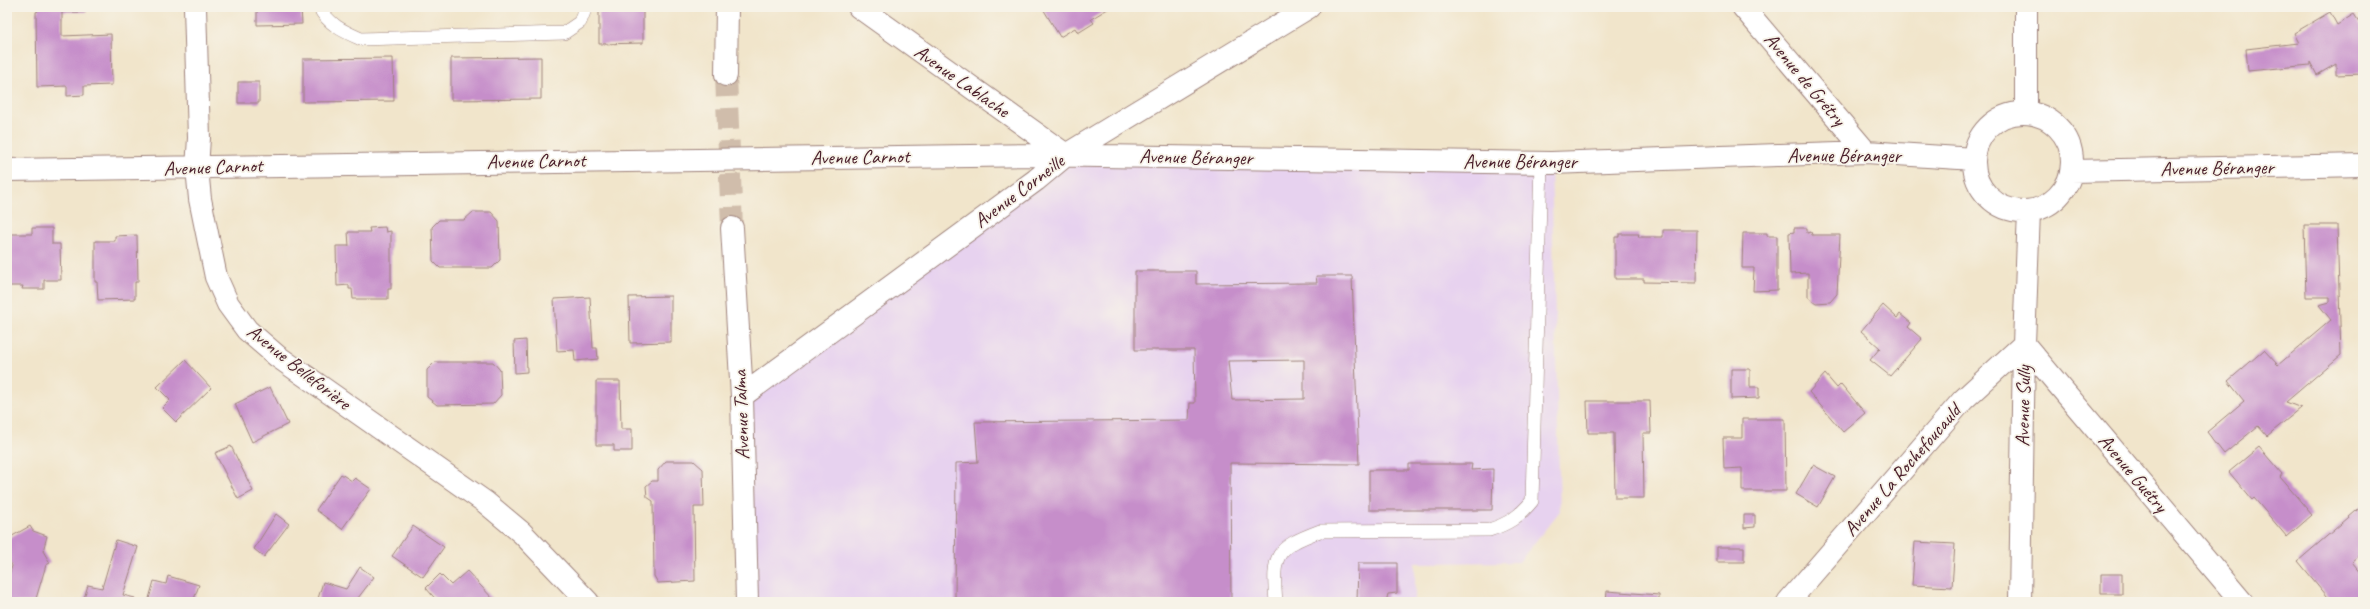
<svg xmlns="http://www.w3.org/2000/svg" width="2370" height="609" font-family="Caveat,sans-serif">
<rect width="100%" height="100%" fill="#f7f3e8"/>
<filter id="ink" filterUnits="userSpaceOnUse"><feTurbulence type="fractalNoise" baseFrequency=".025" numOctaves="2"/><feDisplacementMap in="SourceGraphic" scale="8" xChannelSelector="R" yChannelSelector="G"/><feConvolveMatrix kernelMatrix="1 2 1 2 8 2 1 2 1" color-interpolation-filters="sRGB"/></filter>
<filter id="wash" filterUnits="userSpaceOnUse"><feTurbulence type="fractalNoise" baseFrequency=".012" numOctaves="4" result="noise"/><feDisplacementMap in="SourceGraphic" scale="16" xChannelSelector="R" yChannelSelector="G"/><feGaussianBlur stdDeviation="0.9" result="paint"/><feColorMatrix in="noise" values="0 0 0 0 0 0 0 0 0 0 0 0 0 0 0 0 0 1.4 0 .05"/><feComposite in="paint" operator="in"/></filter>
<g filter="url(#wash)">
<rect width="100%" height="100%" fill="#f1e5cb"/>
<path fill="#e7d2ef" d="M1066,155L1551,163L1560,511L1519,562L1415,563V602H750L742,396Z"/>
<g id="blocks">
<path fill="#c68eca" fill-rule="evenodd" d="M38,7H86V12H62V36L111,34L112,85L84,86V95L67,96V86L37,87L36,12L38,11Z
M257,7H301L302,24L257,25Z
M599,7H643V43L599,44Z
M1042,7H1111L1091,19L1094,23L1078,33L1075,28L1060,37Z
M2330,12L2337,25L2354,14L2363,28V74L2336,75V64L2317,75L2310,62V65L2248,71L2246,49L2299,43L2294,33Z
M541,57V99L451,100V58Z
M393,58L394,101L303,102V59Z
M238,82H259V103H238Z
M473,212H491L499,221L500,260L492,268H440L433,261L432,227L439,220H464Z
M2304,225H2337L2341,355L2286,402L2301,408L2267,436L2258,426L2224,454L2207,432L2244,401L2228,381L2264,350L2278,365L2331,320L2319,305L2330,302V297H2306Z
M385,227L386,232L391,231V289H388V299H353L352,289H349V285L337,286L336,246H349L348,232H370L369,228Z
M32,228H52V244H60L61,280H44V289H22L23,286H7V234H32Z
M1794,228H1807V233L1811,232L1812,235H1840L1837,294L1830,302L1816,303L1808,297V273L1790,274L1789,233L1794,232Z
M1663,230H1697L1696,283L1644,282V279H1615V237H1619V234H1639L1638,237H1663Z
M1743,233H1767V236H1777V290L1753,291L1754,268H1742Z
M137,235L138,282H135V299L98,300L97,282H95V241H115V236Z
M1135,271H1196V284L1317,283L1316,276H1352L1359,464L1230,463L1231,602H955L956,463L978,462L975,422L1189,420L1190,403H1195L1194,350H1135ZM1304,360V399L1232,400L1228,361Z
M671,296V342L630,343L629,297Z
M590,297L593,348H597L598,359L575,361L574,350L557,351L554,299Z
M1883,305L1897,318L1900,314L1911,323L1908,327L1922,339L1890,376L1870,360L1880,348L1861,331Z
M526,340L527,372L515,373L514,341Z
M185,360L211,388L176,422L162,408L170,400L157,387Z
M435,362H493L500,370L501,395L493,404L437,405L427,397V370Z
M1731,369H1750V387H1759V398L1731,399Z
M1825,374L1837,388L1841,384L1865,413L1843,432L1809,392Z
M596,381H620L621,429H632V451H614V445H596Z
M270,387L288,424L252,442L235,404Z
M1587,401H1650L1651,433H1643L1644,498H1615L1614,433H1588Z
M1742,419H1785L1786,491H1742V468L1724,469L1723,438H1742Z
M231,446L253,491L238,499L215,453Z
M2259,447L2282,474L2280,477L2312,515L2287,537L2254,498L2252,500L2229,472Z
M666,461H694L703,469L704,507H694L695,581L658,583L654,576L653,501L647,497L646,486L652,481H658V470Z
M1409,464H1472L1471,470L1493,469L1492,510H1369V470H1409Z
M1813,465L1835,477L1818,507L1796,494Z
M341,474L352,481L355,478L371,489L342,529L316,510Z
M2363,505V553L2352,562L2363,575V602H2332L2298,561Z
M276,514L289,524L264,557L254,549Z
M1744,515H1755V527L1744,528Z
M30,526L33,531L47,536L43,551L50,563L46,565L35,602H7V581L12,566L7,556V539Z
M413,526L444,547L423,577L392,556Z
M116,540L138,547L123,595L135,598L134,602H83L88,585L102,588Z
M1915,542L1955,544L1952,587L1912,585Z
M1717,547H1744V562H1717Z
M1358,563H1397V593L1388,594L1386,602H1357Z
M360,567L374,577L358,598L363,602H317L323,582L346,589Z
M467,571L494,600L492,602H438L426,588L440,574L451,585Z
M2101,574H2122V594H2101Z
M168,576L199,585L193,602H148L154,581L166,584Z
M1607,591L1659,595V602H1606Z"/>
</g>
</g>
<g filter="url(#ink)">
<use href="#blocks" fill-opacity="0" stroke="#9e827b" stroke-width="1"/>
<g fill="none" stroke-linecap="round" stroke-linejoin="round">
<path stroke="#d0bdab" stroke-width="22" stroke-dasharray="22 11" stroke-linecap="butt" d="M726,75L732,228"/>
<g stroke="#9e827b" stroke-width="14">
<path id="service" d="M319,7C329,25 343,31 361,39L564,33L580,22L586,7
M1276,602C1272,554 1275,548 1320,531L1489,530C1508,524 1519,517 1532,501L1541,162"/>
</g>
<g stroke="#9e827b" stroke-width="24">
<path id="minor" d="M195,7L199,138L197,168L200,199L216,277L228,304L247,330L277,356L485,502L522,533L588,602
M859,7L1066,155
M1743,7L1866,152
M2026,7V113
M726,75L727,7
M1974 162a49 49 0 1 1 98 0a49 49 0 1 1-98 0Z
M7,170L1036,155L1551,163L1866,152L1974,159
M2071,171L2363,165
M732,228L742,396L747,602
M2024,344L2242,602
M742,396L1036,180L1066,155L1309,7
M1788,602L1963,400L2024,344
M2020,602L2024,344L2029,211"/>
</g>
<use href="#service" stroke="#fff" stroke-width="13"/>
<use href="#minor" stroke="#fff" stroke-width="22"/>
</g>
</g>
<g text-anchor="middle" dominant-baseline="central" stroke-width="3.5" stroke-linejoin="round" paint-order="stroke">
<g font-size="20" fill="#4a1f2b" stroke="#f7f3e8">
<text transform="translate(1805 79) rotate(50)">Avenue de Grétry</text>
<text transform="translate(962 81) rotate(35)">Avenue Lablache</text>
<text x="1844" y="155">Avenue Béranger</text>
<text transform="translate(860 157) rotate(-1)">Avenue Carnot</text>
<text transform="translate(1196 157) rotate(1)">Avenue Béranger</text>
<text transform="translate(536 161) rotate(-1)">Avenue Carnot</text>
<text x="1520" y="161">Avenue Béranger</text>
<text transform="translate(213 167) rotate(-2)">Avenue Carnot</text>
<text transform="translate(2217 168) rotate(-1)">Avenue Béranger</text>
<text transform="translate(1019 191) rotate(-37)">Avenue Corneille</text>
<text transform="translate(299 367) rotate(38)">Avenue Belleforière</text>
<text transform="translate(2023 406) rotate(-89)">Avenue Sully</text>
<text transform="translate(741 415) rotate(-92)">Avenue Talma</text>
<text transform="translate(1902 470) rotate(-49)">Avenue La Rochefoucauld</text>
<text transform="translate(2133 473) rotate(50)">Avenue Guétry</text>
</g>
</g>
<rect width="2370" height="609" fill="none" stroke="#f7f3e8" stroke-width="24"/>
</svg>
